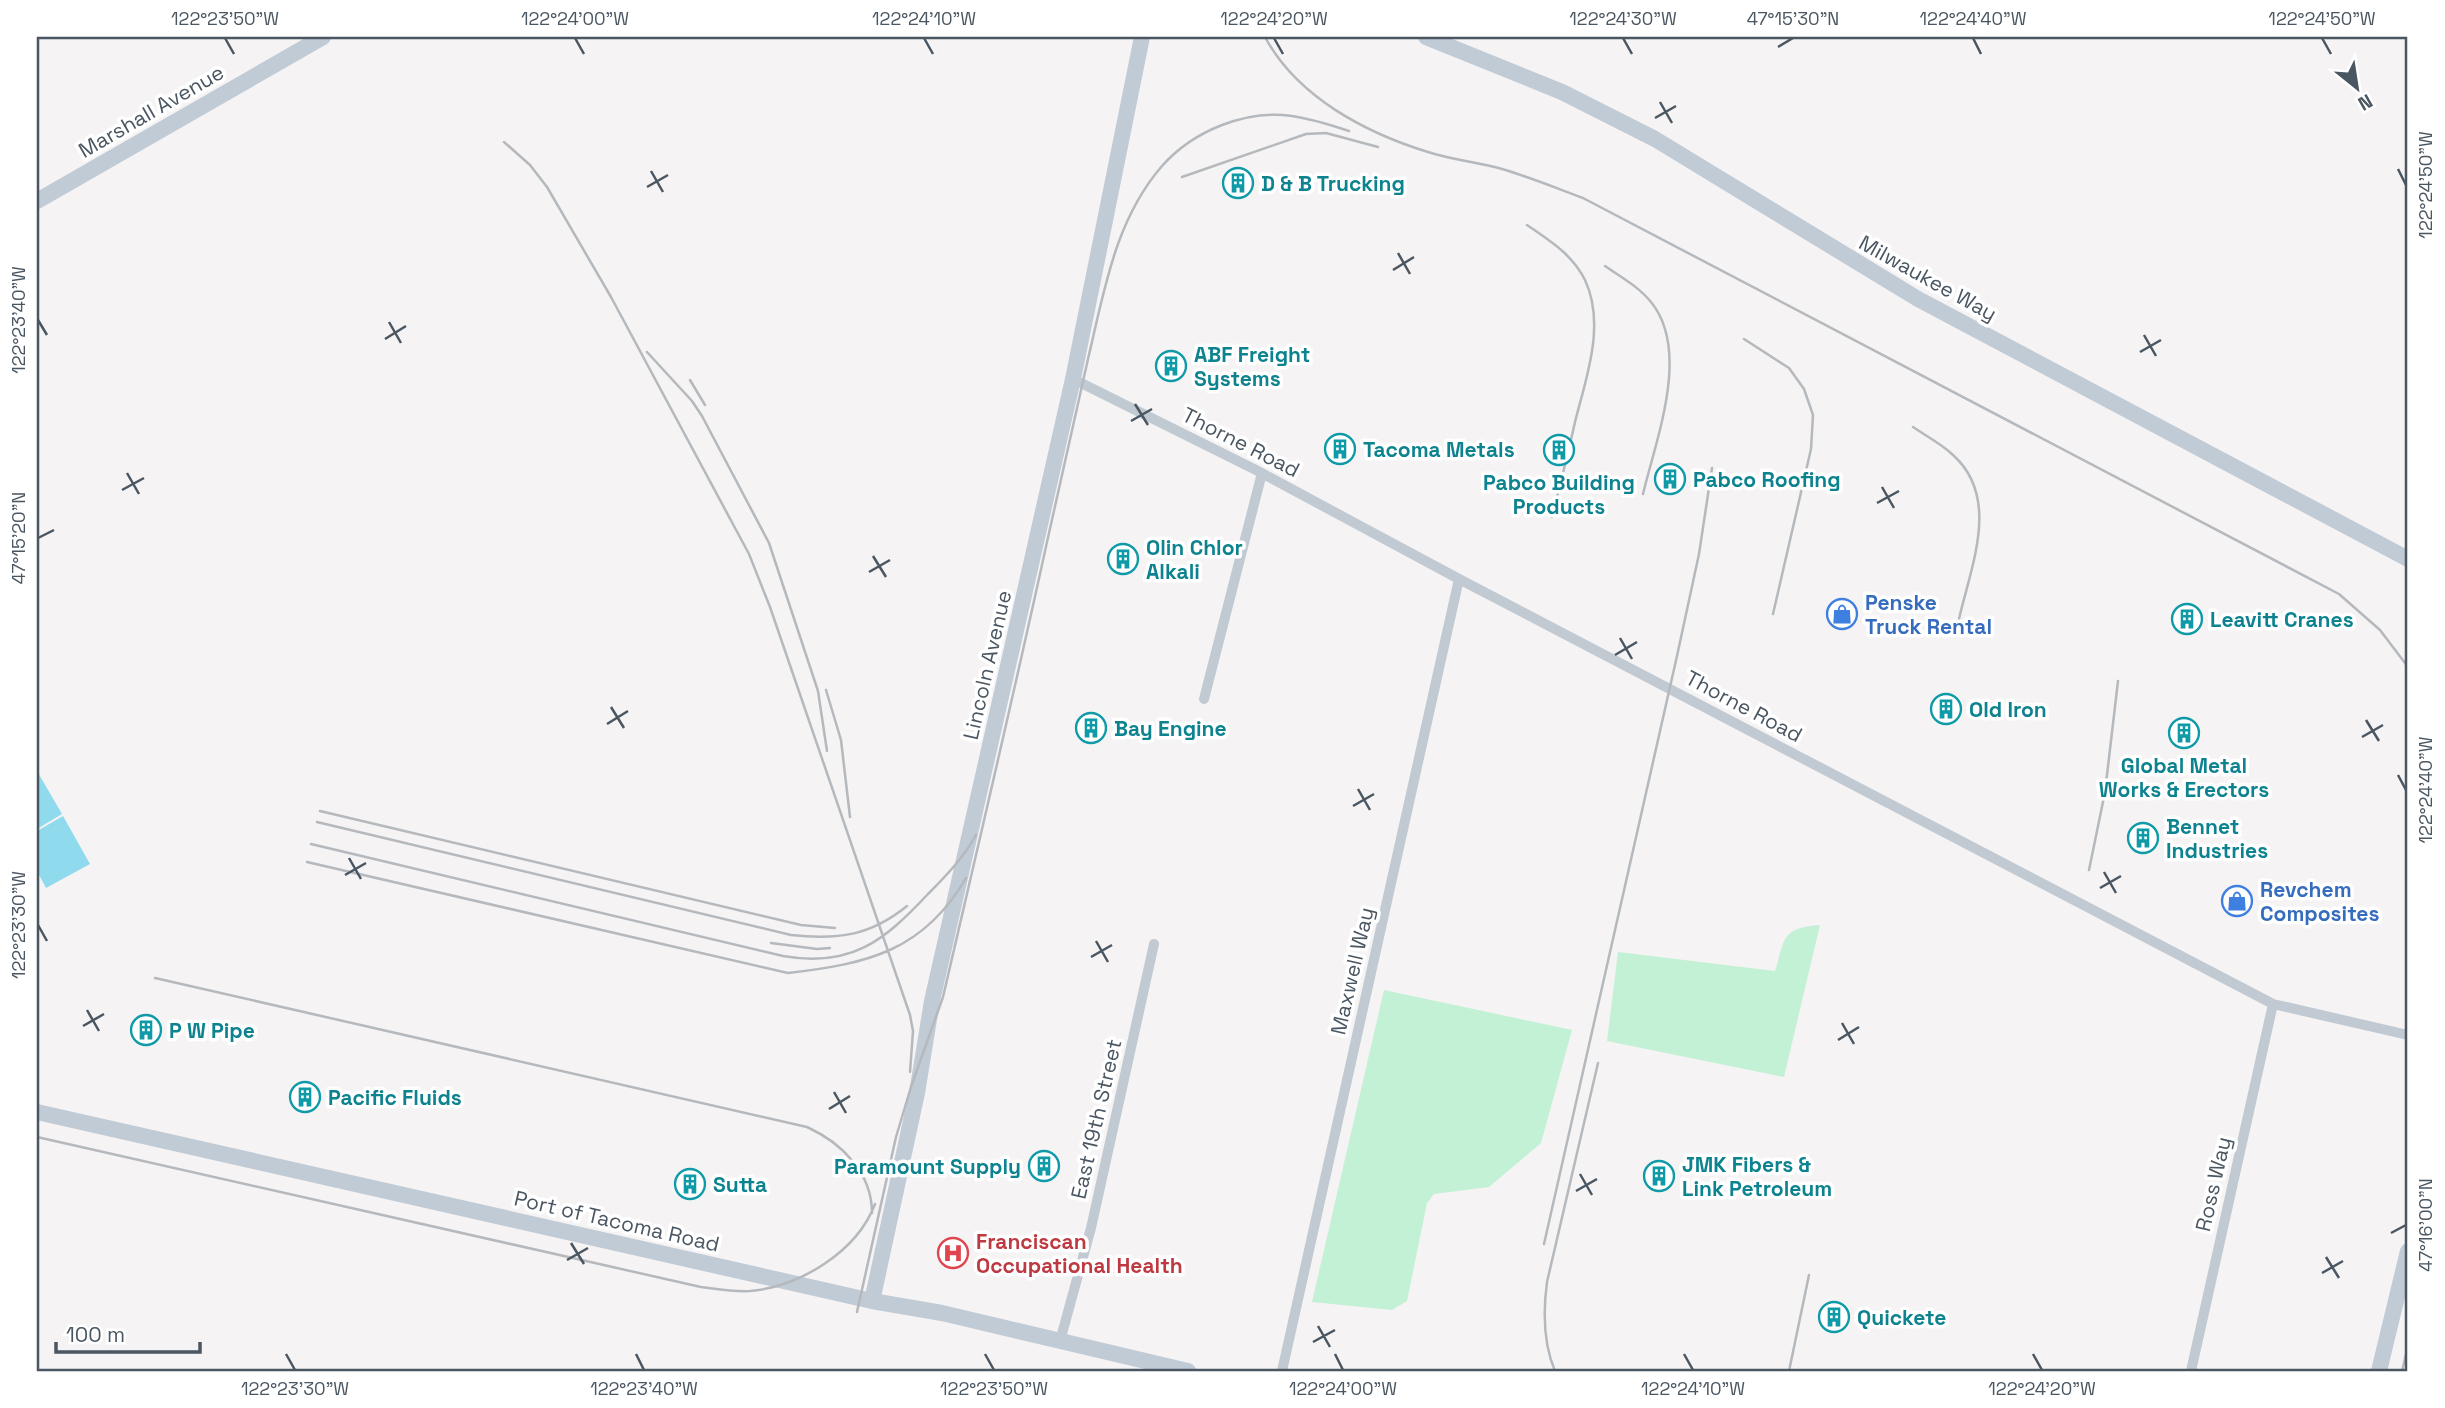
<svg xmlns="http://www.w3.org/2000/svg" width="2445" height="1408" font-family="'Space Grotesk',sans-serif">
<rect width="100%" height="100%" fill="#f5f3f3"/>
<path fill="#c3f1d5" d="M1820,925L1784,1077L1607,1041L1618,952L1775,971C1785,939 1781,928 1820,925Z
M1384,990L1572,1030L1541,1143L1489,1187L1434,1194L1427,1203L1407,1301L1392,1310L1312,1302Z"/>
<path fill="#90daee" d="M37,771L62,814L37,829Z
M63,816L90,864L46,888L37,871V831Z"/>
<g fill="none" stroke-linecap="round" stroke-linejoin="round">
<path stroke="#c1cad2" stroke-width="10" d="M1073,379L1256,470L1459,579L2273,1004L2408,1035
M1204,699L1262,473
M1060,1341L1091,1228L1154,944
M1282,1371L1459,579
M2191,1371L2273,1004"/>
<path stroke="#c1cbd6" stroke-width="16" d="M1426,37L1562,92L1655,139L1918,299L2408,559
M37,201L323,37
M37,1112L872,1301L942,1313L1188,1371
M872,1301L917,1093L932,1001L1073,379L1142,37
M2379,1371L2408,1251"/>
<path stroke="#b5b8bd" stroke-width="2.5" d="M1265,37C1297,97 1366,133 1428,152C1452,160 1478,162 1502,169C1529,177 1556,188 1583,198L2339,594L2380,630L2408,667
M504,142L530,165L547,187L611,297L749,554L770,607L910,1015L913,1031L910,1072
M1182,177L1306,134L1326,133L1378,147
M1527,225C1550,241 1572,254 1585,280C1606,325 1586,378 1575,422C1568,454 1560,485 1552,517
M1605,266C1621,277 1639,287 1651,302C1691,351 1656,439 1643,494
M1744,339L1789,368L1804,389L1813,415L1811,449L1773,614
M647,352L692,401L702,416L769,543L818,691L827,751
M690,380L705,405
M1913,427C1926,436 1942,444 1953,455C2001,498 1971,566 1959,619
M826,690L841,740L850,817
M320,811L801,925L835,928
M317,822L791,935C838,940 870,936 907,906
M311,844L783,956C851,968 884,941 928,894C946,876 964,857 976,835
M307,862L788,973C867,964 924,951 966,878
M2089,870L2105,792L2118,681
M771,943L817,949L830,948
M155,978L807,1127C842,1143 872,1173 872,1213
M37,1137L701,1287C717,1289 733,1292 750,1291C799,1287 857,1252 875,1204
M1544,1244L1677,656L1699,554L1712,468
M857,1312L896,1137L911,1087L943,997C978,846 1014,694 1047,542C1061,481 1074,420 1088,359C1104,292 1115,220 1162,166C1193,131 1246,109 1292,116C1312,119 1331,125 1349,131
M1555,1371C1543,1343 1543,1312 1547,1282L1598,1063
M1789,1371L1809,1275
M2402,1371L2408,1346"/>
</g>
<path fill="none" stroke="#4a5661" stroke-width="2.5" d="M225,38L234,54M575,38L584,54M924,38L933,54M1274,38L1283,54M1623,38L1632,54M1973,38L1981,54M2322,38L2331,54M1778,47L1793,38M1660,102L1672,123M1655,118L1676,106M2398,169L2406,185M651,171L663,192M647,187L668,175M1398,253L1410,274M1393,270L1414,257M38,320L47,335M389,322L401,343M2144,335L2156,356M385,339L406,326M2140,352L2161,340M1135,404L1148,425M1131,421L1152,409M127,473L139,494M1882,487L1894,508M122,490L144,478M1877,503L1899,491M38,538L54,530M873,556L886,577M869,572L890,560M1620,638L1632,659M1615,655L1637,642M611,707L624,728M2366,720L2379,741M607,724L628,711M2362,737L2383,725M2398,775L2406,790M1358,789L1370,810M1353,806L1374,794M349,858L361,879M2104,872L2116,893M345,875L366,863M2100,888L2121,876M38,925L47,941M1096,941L1108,962M1091,957L1112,945M87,1010L99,1031M1842,1023L1854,1044M83,1026L104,1014M1838,1040L1859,1027M834,1092L846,1113M829,1109L850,1096M1580,1174L1592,1195M1576,1191L1597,1179M2391,1233L2406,1225M571,1243L584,1264M2326,1257L2339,1278M567,1260L588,1248M2322,1273L2343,1261M1318,1326L1330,1347M1313,1342L1335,1330M286,1354L295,1370M636,1354L644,1370M985,1354L994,1370M1335,1354L1343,1370M1684,1354L1693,1370M2033,1354L2042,1370"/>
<defs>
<g id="building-ring" transform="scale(1.575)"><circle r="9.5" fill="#fff" stroke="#0f9aa8" stroke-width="1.5"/><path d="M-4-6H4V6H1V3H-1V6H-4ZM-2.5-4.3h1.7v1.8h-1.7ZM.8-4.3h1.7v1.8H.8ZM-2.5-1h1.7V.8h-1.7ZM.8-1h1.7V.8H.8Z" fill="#0f9aa8"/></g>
<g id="shop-ring" transform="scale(1.575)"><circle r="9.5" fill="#fff" stroke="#3f7fe0" stroke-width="1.5"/><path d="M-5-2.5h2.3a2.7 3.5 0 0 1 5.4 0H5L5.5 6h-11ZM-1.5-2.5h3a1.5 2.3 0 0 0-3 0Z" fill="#3f7fe0"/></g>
<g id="hospital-ring" transform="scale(1.575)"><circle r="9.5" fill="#fff" stroke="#e0444e" stroke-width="1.5"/><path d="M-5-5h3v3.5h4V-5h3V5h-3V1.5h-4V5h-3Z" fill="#e0444e"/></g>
</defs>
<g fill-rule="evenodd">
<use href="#building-ring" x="1238" y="183"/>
<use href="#building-ring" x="1171" y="366"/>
<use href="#building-ring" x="1340" y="449"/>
<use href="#building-ring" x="1559" y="450"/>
<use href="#building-ring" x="1670" y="479"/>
<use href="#building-ring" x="1123" y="559"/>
<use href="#shop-ring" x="1842" y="614"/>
<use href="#building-ring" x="2187" y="619"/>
<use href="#building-ring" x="1946" y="709"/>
<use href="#building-ring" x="1091" y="728"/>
<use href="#building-ring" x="2184" y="733"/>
<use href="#building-ring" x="2143" y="838"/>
<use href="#shop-ring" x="2237" y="901"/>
<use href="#building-ring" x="146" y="1030"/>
<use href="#building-ring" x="305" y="1097"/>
<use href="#building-ring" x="1044" y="1166"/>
<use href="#building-ring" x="1659" y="1176"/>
<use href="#building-ring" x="690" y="1184"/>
<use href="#hospital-ring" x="953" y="1253"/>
<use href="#building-ring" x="1834" y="1317"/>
</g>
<g text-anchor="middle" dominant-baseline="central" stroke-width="7" stroke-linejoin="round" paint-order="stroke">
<g font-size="21" fill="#4a5661" stroke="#fff">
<text transform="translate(151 111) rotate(-30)">Marshall Avenue</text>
<text transform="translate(1928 278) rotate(29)">Milwaukee Way</text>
<text transform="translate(1241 442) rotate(27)">Thorne Road</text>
<text transform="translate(987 665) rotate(-77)">Lincoln Avenue</text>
<text transform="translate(1744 706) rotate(28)">Thorne Road</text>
<text transform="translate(1352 971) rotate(-77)">Maxwell Way</text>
<text transform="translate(1096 1119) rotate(-77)">East 19th Street</text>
<text transform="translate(2213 1184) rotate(-77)">Ross Way</text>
<text transform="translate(617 1221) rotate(13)">Port of Tacoma Road</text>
</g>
<g font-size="21" font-weight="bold" fill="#0d838f" stroke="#fff" text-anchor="start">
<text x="1261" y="183">D &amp; B Trucking</text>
<text x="1194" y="354">ABF Freight<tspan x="1194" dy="24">Systems</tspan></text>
<text x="1363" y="449">Tacoma Metals</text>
<text x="1693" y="479">Pabco Roofing</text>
<text x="1559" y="482" text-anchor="middle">Pabco Building<tspan x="1559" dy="24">Products</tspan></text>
<text x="1146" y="547">Olin Chlor<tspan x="1146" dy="24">Alkali</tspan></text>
<text x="2210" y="619">Leavitt Cranes</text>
<text x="1969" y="709">Old Iron</text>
<text x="1114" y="728">Bay Engine</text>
<text x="2184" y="765" text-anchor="middle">Global Metal<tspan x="2184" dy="24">Works &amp; Erectors</tspan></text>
<text x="2166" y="826">Bennet<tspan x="2166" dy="24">Industries</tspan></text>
<text x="169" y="1030">P W Pipe</text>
<text x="328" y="1097">Pacific Fluids</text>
<text x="1682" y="1164">JMK Fibers &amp;<tspan x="1682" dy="24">Link Petroleum</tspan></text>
<text x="1021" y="1166" text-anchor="end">Paramount Supply</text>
<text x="713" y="1184">Sutta</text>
<text x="1857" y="1317">Quickete</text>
</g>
<g font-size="21" font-weight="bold" fill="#366cbe" stroke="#fff" text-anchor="start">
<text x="1865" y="602">Penske<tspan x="1865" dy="24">Truck Rental</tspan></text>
<text x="2260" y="889">Revchem<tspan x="2260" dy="24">Composites</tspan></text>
</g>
<g font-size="21" font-weight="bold" fill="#be3a42" stroke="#fff" text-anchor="start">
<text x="976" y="1241">Franciscan<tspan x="976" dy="24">Occupational Health</tspan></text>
</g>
</g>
<rect width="2445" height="1408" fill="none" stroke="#ffffff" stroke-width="77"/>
<g transform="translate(2357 88) rotate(150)" stroke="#ffffff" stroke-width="5" paint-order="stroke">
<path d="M0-5L12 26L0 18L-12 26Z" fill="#4a5661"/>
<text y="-10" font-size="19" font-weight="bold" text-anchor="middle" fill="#4a5661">N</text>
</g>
<path d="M56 1342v10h144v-10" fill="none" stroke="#4a5661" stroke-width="3.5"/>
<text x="66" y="1342" font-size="21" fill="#4a5661" stroke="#ffffff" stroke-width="5" paint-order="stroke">100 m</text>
<rect x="38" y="38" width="2368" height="1332" fill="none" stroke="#4a5661" stroke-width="2.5"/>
<g font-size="18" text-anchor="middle" fill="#4a5661">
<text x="225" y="25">122°23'50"W</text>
<text x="575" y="25">122°24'00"W</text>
<text x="924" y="25">122°24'10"W</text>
<text x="1274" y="25">122°24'20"W</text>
<text x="1623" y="25">122°24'30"W</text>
<text x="1793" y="25">47°15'30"N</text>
<text x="1973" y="25">122°24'40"W</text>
<text x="2322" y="25">122°24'50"W</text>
<text transform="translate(2426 185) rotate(-90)" y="6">122°24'50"W</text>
<text transform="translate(19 320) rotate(-90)" y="6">122°23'40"W</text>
<text transform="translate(19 538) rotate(-90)" y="6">47°15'20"N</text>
<text transform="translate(2426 790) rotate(-90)" y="6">122°24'40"W</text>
<text transform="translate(19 925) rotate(-90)" y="6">122°23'30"W</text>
<text transform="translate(2426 1225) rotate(-90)" y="6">47°16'00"N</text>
<text x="295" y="1395">122°23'30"W</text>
<text x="644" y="1395">122°23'40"W</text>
<text x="994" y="1395">122°23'50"W</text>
<text x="1343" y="1395">122°24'00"W</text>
<text x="1693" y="1395">122°24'10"W</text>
<text x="2042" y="1395">122°24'20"W</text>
</g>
</svg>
